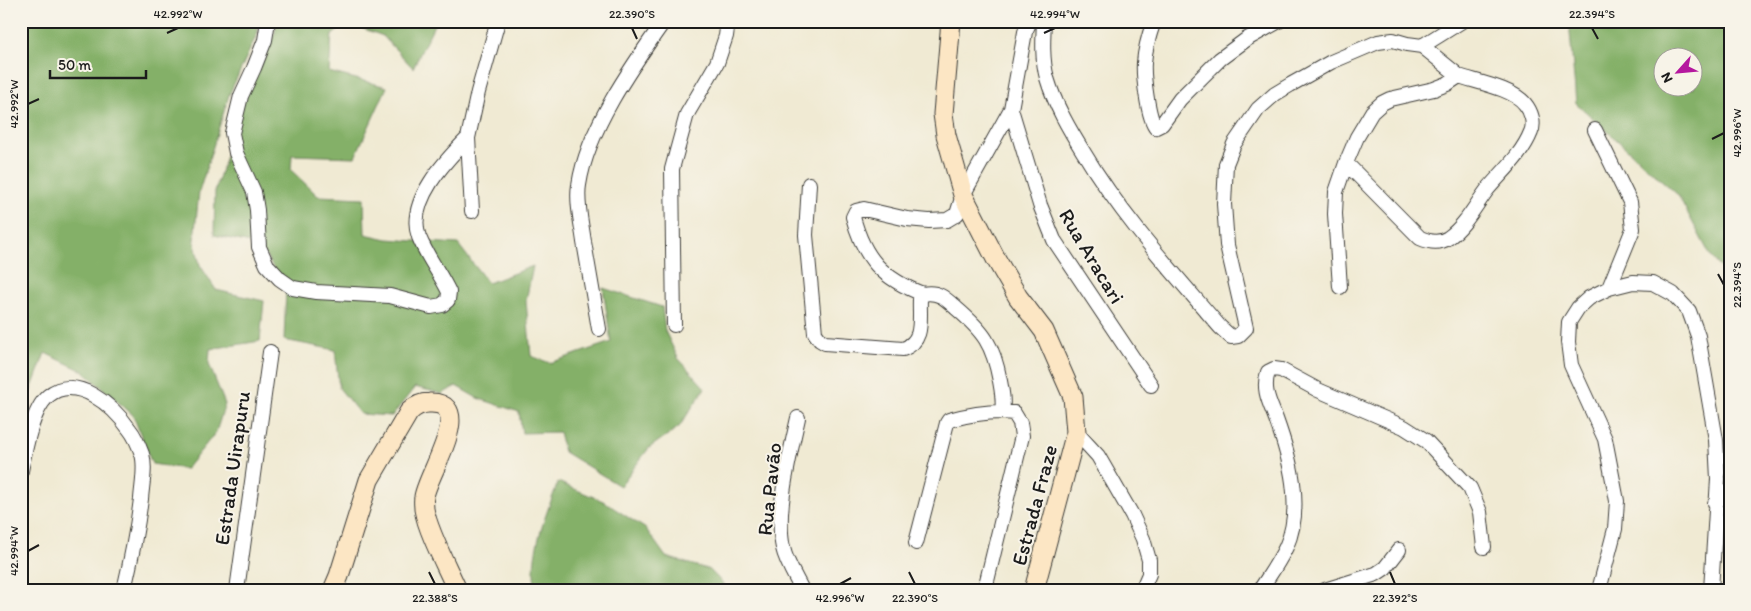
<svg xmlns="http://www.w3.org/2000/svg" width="1751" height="611" font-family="Itim,sans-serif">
<rect width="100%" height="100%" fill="#f7f3e8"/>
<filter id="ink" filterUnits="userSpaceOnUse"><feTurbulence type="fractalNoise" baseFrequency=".02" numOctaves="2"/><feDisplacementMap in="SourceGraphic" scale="10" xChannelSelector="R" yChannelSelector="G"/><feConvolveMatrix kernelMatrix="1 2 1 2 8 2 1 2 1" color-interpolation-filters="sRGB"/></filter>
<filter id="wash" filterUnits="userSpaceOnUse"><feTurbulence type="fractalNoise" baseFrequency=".0096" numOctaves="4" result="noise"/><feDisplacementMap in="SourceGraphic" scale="20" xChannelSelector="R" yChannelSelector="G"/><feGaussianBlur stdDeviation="1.12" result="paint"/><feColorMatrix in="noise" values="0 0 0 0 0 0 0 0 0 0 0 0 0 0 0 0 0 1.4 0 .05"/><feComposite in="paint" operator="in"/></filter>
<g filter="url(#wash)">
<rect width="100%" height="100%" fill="#f0ead3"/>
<path fill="#84b068" stroke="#506642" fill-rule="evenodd" d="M32,21H257L258,32L229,95L199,192L194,240L200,265L216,290L264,301L260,341L210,349L209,364L225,404L216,432L186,469L152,464L133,415L83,371L45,353L27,401L21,391V25Z
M276,21H436L413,68L383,36L348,23L332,35L329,72L387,87L355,157L292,155L291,170L318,196L364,198L365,234L387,239L458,244L488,283L533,266L526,301L531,356L550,363L611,342L603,288L662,307L665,331L678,358L705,388L679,427L649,448L620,486L564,452L559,432L522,433L519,412L477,398L456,386L442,394L415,387L392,416L360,414L339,388L335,350L284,340L286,288L259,245L214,235L215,191L242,104L275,33Z
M1569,21H1730V279L1710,255L1678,195L1576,103ZM1664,58H1694V88H1664Z
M558,482L603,501L646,529L666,557L710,570L729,590H536C528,556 546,515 558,482Z"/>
</g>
<g filter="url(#ink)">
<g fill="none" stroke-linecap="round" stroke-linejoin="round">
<g stroke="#3c3b37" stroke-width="16">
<path id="street" d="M268,21L265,40L254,68L241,96L232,133L236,153L254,192L257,210L259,247L267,265L280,279L293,288L316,292L390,296L431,307L442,305L448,300L449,292C440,273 427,257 419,237C406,202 446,160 468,138
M1044,21C1043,40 1042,60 1047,78C1055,105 1069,129 1084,153C1122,217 1172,271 1220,327L1231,337L1238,336L1246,328L1227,245L1224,204L1226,164L1234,144L1258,109L1275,94L1290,85L1331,62L1378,42L1393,40L1407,44L1422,46L1462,21
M1154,21C1149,35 1145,48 1144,63C1143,75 1148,119 1156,127L1162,124L1180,99L1220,59L1247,39L1279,21
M1011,109L1040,205L1054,240L1151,385
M1595,130L1630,202L1633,229L1609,288
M1346,163L1420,238C1429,242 1439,244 1448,238C1465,226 1475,206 1487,190C1502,172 1522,155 1531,132C1535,123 1531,111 1525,104C1514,89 1477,82 1459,76
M809,184L806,235L815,333L820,340L825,343L903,349C925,341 919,319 920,299L923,294C938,291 945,298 956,308C984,332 993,344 1000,381C1002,392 1004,401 1002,412L1014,413L1020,423L1022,436L985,589
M472,211L468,138L478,92L498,21
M1340,287L1335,214L1336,192L1346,163L1357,137L1372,112L1382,103L1390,99L1434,89L1447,84L1459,76L1422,46
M923,294C883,279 864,259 853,217L856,211L864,209L907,219L929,221L947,220L957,214L963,195L1011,109L1025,32L1030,21
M674,325L672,169L687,114L717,63L726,36L728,21
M599,329C594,300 589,271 584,242C582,226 576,202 579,185C587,130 632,66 664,21
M798,418C790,454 775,512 783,548C786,562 795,576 802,590
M1076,432L1098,456L1132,515L1143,539L1149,560V574L1142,590
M21,471C25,450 32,410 48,396C76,372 114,407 130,430C135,436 139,446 142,454C146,467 142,485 141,499C137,530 131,560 124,590
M1715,503L1730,491
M916,543L947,423L949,420C967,415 984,412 1002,412
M237,590L270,352
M1260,590C1269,576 1279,562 1286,547C1304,507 1290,458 1276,419C1270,403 1262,390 1268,372L1274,369L1281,370L1318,390L1404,427L1426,441L1470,488L1480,512L1484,547
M1325,590L1376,574L1385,568L1399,550
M1599,590L1615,529L1617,501L1605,439L1571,365L1568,342L1569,322L1578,308L1589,298L1609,288L1633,282L1653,283L1673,294L1689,311L1698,336L1716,440L1718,479L1711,590"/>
</g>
<g stroke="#3c3b37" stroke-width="21">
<path id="secondary" d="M951,21L943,114L946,135L963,195L996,259L1018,297L1044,331L1073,397L1076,432L1034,590
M333,590L339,576L369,480L409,412C415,406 421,403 429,403C478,401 426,476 424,497C423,500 424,506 424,509C428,532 447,567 457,590"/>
</g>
<use href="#street" stroke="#fff" stroke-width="14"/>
<use href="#secondary" stroke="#fce6c4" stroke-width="19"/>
</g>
</g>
<path fill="none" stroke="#1c1c1c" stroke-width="2" d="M632,28L637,39M1592,28L1598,39M167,33L178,28M1044,33L1055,28M28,104L39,99M1712,139L1724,133M1718,274L1724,285M28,551L39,545M429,572L435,584M909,572L915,584M1390,572L1395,584M840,584L851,578"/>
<g text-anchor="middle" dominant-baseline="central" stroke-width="4" stroke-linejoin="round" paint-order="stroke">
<g font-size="21" fill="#1c1c1c" stroke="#f7f3e8">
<text transform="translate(1092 256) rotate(59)">Rua Aracari</text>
<text transform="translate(232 468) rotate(-82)">Estrada Uirapuru</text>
<text transform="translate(769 489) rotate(-84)">Rua Pavão</text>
<text transform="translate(1034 505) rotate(-75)">Estrada Fraze</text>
</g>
</g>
<rect width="1751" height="611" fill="none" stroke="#f7f3e8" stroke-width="55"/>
<g transform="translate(1678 72) rotate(243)"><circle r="24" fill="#f7f3e8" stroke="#9f9d96"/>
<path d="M0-4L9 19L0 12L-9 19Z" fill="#b5179e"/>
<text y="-8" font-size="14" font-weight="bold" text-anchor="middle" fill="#1c1c1c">N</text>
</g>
<path d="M50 70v8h96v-8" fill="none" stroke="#1c1c1c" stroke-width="2.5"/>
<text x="58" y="70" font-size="15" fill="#1c1c1c" stroke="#f7f3e8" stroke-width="4" paint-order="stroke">50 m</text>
<rect x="28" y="28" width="1696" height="556" fill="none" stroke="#1c1c1c" stroke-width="2"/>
<g font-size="12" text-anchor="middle" fill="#1c1c1c">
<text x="178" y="18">42.992°W</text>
<text x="632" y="18">22.390°S</text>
<text x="1055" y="18">42.994°W</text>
<text x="1592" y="18">22.394°S</text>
<text transform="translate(14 104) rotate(-90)" y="4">42.992°W</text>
<text transform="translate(1737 133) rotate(-90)" y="4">42.996°W</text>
<text transform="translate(1737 285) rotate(-90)" y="4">22.394°S</text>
<text transform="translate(14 551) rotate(-90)" y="4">42.994°W</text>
<text x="435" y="602">22.388°S</text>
<text x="840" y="602">42.996°W</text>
<text x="915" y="602">22.390°S</text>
<text x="1395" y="602">22.392°S</text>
</g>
</svg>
